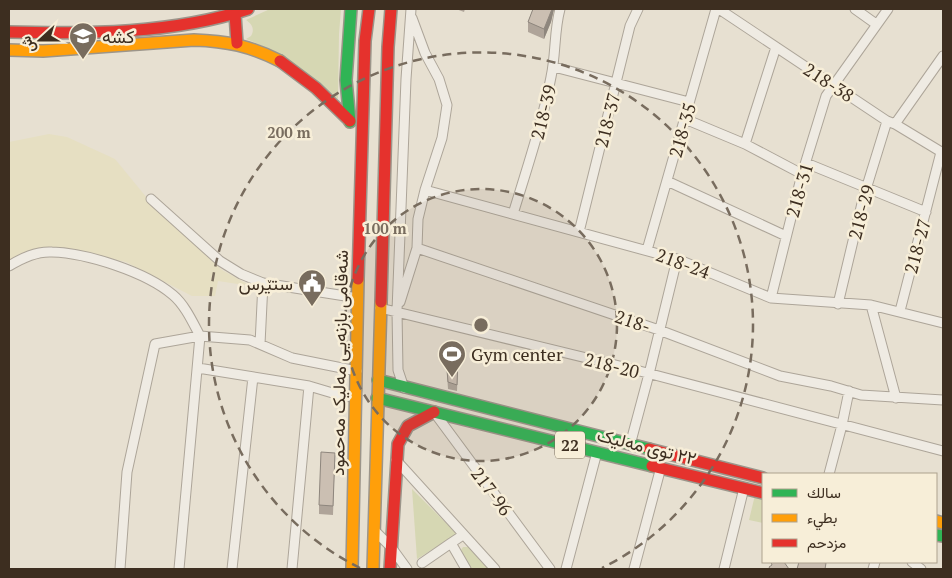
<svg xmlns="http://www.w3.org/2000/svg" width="952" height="578" font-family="'PT Serif',Vazirmatn,serif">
<rect width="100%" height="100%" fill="#e7e0d1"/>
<path fill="#e6dfc2" d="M49,134L67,137L115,159L156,209L222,270L251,286L218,281L215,296H192L126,262L62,248L32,254L9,267V142Z"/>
<path fill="#d6d7b3" d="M270,9H341L339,34L338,99C308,74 284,53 246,39L251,36C255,29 252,24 246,20Z
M412,489L457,534L417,559Z
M755,495L763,497V523L749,520Z
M463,547H470L491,569H469L461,550Z"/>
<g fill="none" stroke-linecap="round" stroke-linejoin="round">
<g stroke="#ada599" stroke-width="11">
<path id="street" d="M719,9L887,121L895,124L943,153
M855,9L876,24
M554,67L689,102
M685,119L745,144L802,174
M895,124L943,56
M745,144L776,47
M806,163L926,212
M667,181L786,236
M425,190L677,259L771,298L871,305L943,323
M151,199L220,261L241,274L263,283L358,298
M513,214C527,168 542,124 551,77C556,54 554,31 560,9
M579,232L630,26L638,9
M417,248L659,330L780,376L831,386L861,395L943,400
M647,250L716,9
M9,266C22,258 36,251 52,252C87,253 146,272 173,295C185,305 193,323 200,336L250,340L292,358L357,371
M771,298L802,174L826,96L888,9
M400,302L417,248L418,219L425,190L442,138L447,105L439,79L425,53L412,18
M838,304L863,199L887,121
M871,305L896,398
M380,308L632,369L943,451
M900,311L941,152
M260,344L263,283
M198,368L309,386L346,397L356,394
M404,388L398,370L397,311L406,79L411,9
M434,412L550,569
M630,445L649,374L677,259
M396,460L495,569
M829,474L842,425L849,391
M374,530L391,547L407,569
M463,535L451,543L466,569
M912,562L921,569
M422,563L451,543
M120,569L127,472L155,344L200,336L179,569
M232,569L253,377
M292,569L309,386
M566,569L597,452
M634,569L661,467
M724,569L744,488
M873,569L875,562"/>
</g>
<g stroke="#9c958a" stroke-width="14">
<path id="fast" d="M350,122L346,80L351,9
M378,380L649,449
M377,398L652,466
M936,535L943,536"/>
</g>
<g stroke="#9c958a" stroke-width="14">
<path id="slow" d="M9,50L43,51L194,40C227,41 250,46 280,61
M936,521L943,523
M352,569L358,279
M373,569L381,302"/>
</g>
<g stroke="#9c958a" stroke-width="14">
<path id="jam" d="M235,14L237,43
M9,32C86,34 174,34 248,9
M280,61L316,88L350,121
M358,279L365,41L369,9
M381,302L388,47L391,9
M649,449L763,478
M652,466L763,493
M390,569L398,444L408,426L434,412"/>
</g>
<use href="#street" stroke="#efebe3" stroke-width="9"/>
<use href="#fast" stroke="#30b455" stroke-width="11"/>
<use href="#slow" stroke="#ff9f0a" stroke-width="11"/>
<use href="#jam" stroke="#e5322d" stroke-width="11"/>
</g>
<path fill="#afa499" d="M456,9H465L464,12Z
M533,9H554L551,22L544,39L528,32V22Z
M446,358L458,366L457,391L448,389Z
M335,453L333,515L319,514V505Z"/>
<path fill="#8e867d" d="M552,9H554L551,22L544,39V29Z"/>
<path fill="#cbbfb2" stroke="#8e867d" d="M533,9H552L544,29L528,22Z
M446,358L458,359L457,385L448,382Z
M321,452L335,453L333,506L319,505Z
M771,562H784L789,569H769H770L769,567L772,565Z
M799,562H822L826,563L825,569H797Z"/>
<circle cx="481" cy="325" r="136" fill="#786c5e" fill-opacity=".12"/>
<g fill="none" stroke="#786c5e" stroke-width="2.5" stroke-dasharray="9 6">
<circle cx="481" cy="325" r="136"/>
<path d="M360 568A272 272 0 1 1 602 568"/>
</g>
<defs>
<g id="school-pin" transform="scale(1.4375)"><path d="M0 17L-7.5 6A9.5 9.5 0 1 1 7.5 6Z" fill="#786c5e" stroke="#f7eed8"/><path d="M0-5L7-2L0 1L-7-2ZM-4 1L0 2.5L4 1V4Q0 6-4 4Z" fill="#fff"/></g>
<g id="civic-pin" transform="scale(1.4375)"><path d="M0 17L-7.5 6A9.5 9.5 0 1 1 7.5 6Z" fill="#786c5e" stroke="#f7eed8"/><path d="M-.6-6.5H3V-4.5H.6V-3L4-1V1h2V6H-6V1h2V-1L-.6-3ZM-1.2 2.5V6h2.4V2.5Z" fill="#fff"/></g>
<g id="stadium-pin" transform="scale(1.4375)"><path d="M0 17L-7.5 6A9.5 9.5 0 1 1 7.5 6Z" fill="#786c5e" stroke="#f7eed8"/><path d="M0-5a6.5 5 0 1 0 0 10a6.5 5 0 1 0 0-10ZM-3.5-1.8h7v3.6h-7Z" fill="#fff"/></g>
</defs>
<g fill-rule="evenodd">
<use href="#school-pin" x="83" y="36"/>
<use href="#civic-pin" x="312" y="283"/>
<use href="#stadium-pin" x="452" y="354"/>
</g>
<g text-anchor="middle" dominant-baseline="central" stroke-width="5" stroke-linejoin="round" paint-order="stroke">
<rect fill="#f7eed8" stroke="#756857" stroke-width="1" x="555" y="431.5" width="30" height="27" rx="4"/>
<g font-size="16" font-weight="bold" fill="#3d2e20">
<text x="570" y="445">22</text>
</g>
<g font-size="18" fill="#3d2e20" stroke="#f7eed8" text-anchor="start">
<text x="102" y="36">كشه</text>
<text x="293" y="283" text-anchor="end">ستێرس</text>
<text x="471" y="354">Gym center</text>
</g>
<g font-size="18" fill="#3d2e20" stroke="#f7eed8">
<text transform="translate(829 82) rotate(33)">218-38</text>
<text transform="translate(543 112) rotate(-76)">218-39</text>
<text transform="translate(607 120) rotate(-76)">218-37</text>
<text transform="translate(682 130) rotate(-74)">218-35</text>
<text transform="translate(799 190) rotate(-74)">218-31</text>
<text transform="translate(861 212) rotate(-75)">218-29</text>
<text transform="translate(917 246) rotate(-75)">218-27</text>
<text transform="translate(683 263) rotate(20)">218-24</text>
<text transform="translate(633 321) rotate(19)">218-</text>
<text transform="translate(339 363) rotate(-89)">شەقامی بازنەیی مەلیک مەحمود</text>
<text transform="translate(612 365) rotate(14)">218-20</text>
<text transform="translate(647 446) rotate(14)">٢٢ توی مەلیک</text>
<text transform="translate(492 491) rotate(53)">217-96</text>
</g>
</g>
<circle cx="481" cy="325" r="8" fill="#786c5e" stroke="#f7eed8" stroke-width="2.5"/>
<g font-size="15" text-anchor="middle" font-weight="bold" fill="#786c5e" stroke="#f7eed8" stroke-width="5" stroke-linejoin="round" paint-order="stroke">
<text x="289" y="138">200 m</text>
<text x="385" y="234">100 m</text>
</g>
<rect width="952" height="578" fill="none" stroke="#3d2e20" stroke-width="20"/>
<rect x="762" y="473" width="175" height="90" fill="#f7eed8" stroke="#ada18e"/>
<rect x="772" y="489" width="25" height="8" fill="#30b455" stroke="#ada18e"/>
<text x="807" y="498" font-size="15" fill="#3d2e20">سالك</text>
<rect x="772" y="514" width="25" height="8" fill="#ff9f0a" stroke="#ada18e"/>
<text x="807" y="523" font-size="15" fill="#3d2e20">بطيء</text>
<rect x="772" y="539" width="25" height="8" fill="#e5322d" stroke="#ada18e"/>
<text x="807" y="548" font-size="15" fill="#3d2e20">مزدحم</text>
<g transform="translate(40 40) rotate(249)" stroke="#f7eed8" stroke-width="4" paint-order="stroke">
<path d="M0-4L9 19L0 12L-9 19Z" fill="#3d2e20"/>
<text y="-8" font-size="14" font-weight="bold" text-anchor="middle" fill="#3d2e20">ش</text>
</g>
</svg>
